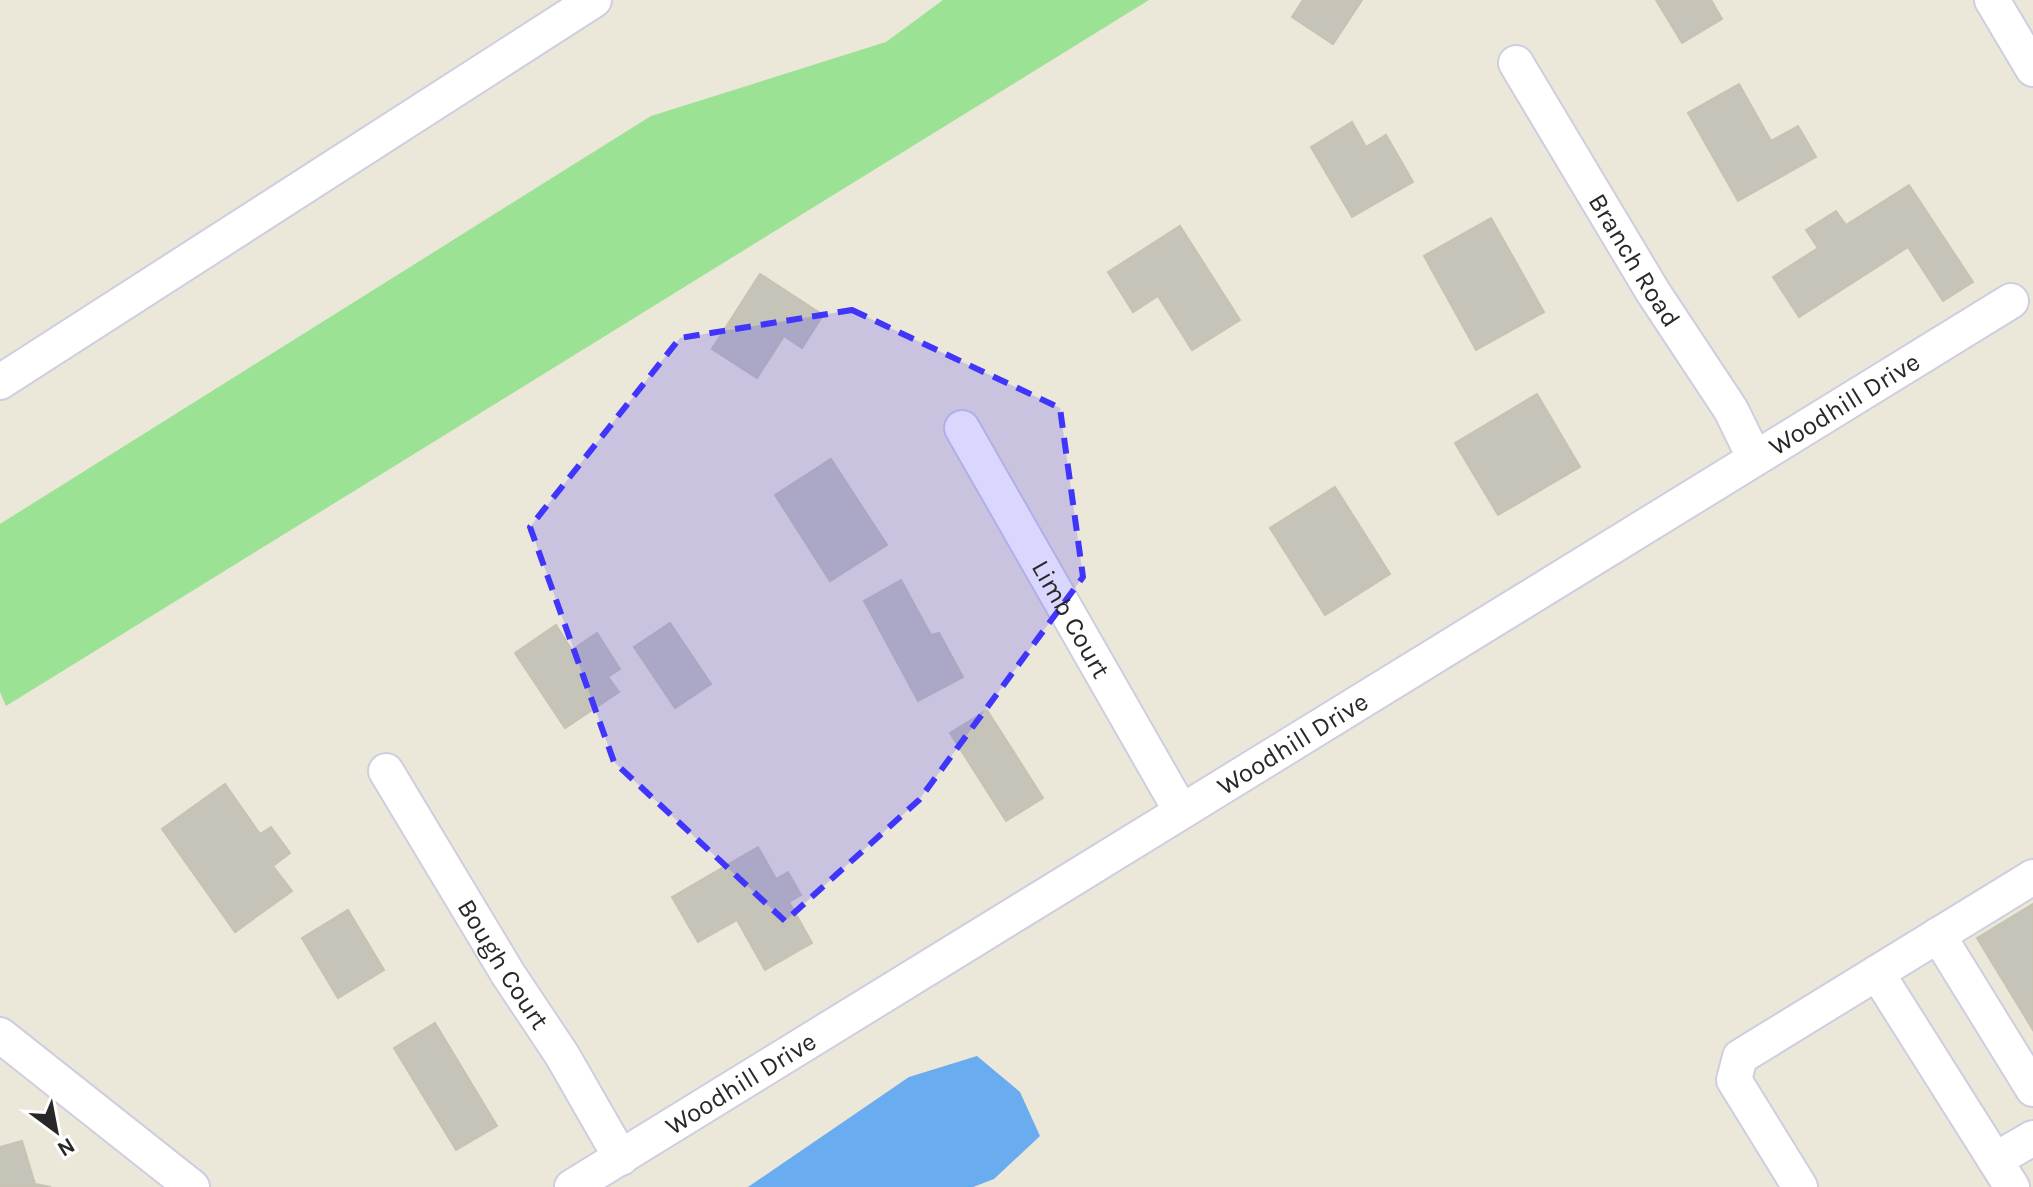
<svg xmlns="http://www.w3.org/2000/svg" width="2033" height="1187" font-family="Karla,sans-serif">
<rect width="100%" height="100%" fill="#ebe7d9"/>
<path fill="#9ce294" d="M943,0H1149L6,706L0,692V524L651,116L886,42Z"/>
<path fill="#69acef" d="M977,1056L1020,1092L1040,1136L994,1179L973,1187H748L909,1077Z"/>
<path fill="#c6c3b9" stroke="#c6c3b3" stroke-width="2" d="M1303,0H1362L1333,44L1292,17Z
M1656,0H1711L1722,19L1682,43Z
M1739,84L1771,141L1798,126L1816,157L1738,201L1688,113Z
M1352,122L1366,147L1386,135L1413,182L1352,217L1311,147Z
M1909,185L1973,282L1943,301L1908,247L1799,317L1773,277L1818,248L1806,230L1836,211L1846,225Z
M1491,218L1544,312L1476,350L1424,256Z
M1180,226L1240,320L1192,350L1158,296L1133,312L1108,272Z
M760,274L823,315L802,348L784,336L757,378L712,349Z
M1537,394L1580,467L1498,515L1455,443Z
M831,459L887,545L830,581L775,495Z
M1335,487L1390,574L1325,615L1270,528Z
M901,580L931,635L939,633L963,677L918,701L864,601Z
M670,623L711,684L675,708L634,647Z
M556,625L572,650L597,633L620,669L608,677L619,692L565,728L515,653Z
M987,710L1043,798L1006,821L950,733Z
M225,784L260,834L271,827L290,853L273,866L292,891L235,932L162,829Z
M758,847L776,879L788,872L801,895L789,902L812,943L765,970L737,920L698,942L672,897Z
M2033,904V1030L1977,938Z
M348,910L384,970L338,998L302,938Z
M435,1023L497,1126L456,1150L394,1048Z
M22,1141L35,1184L51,1187H0V1147Z"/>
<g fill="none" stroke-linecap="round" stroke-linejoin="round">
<g stroke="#cfcee1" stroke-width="38">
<g id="minor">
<path d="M1992,0L2033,69"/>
<path id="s1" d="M1516,63L1653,292L1731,410L1754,457"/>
<path d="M0,382L594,0"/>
<path id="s2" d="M962,428L1181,811"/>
<path id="s3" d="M386,771L508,974L562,1055L621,1158"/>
<path d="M1938,935L2033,1089"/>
<path d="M1877,973L2012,1187"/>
<path d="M0,1035L192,1187"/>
<path d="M1995,1160L2033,1138"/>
<path id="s4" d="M572,1187L2011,301"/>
<path d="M1800,1187L1734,1080L1740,1057L2033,877"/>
</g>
</g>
<use href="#minor" stroke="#fff" stroke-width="34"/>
</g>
<path fill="#3f35fb" fill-opacity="0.2" stroke="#3f35fb" stroke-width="6" stroke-dasharray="16 10" stroke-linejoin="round" d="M852,310L1060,408L1083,577L919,800L785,921L614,762L530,527L680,338Z"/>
<g text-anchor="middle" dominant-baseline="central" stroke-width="6" stroke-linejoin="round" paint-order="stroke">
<g font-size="26" fill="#282828" stroke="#fff">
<text stroke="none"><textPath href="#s1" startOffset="230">Branch Road</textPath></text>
<text stroke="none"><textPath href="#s4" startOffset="1494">Woodhill Drive</textPath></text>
<text stroke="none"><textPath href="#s2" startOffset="220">Limb Court</textPath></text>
<text stroke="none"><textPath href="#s4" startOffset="846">Woodhill Drive</textPath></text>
<text stroke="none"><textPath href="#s3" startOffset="226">Bough Court</textPath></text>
<text stroke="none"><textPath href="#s4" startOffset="198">Woodhill Drive</textPath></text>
</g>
</g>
<g transform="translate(56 1131) rotate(148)" stroke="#ffffff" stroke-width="6" paint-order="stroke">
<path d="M0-6L14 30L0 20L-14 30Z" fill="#282828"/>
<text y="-12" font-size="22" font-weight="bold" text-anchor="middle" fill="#282828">N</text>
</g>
</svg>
